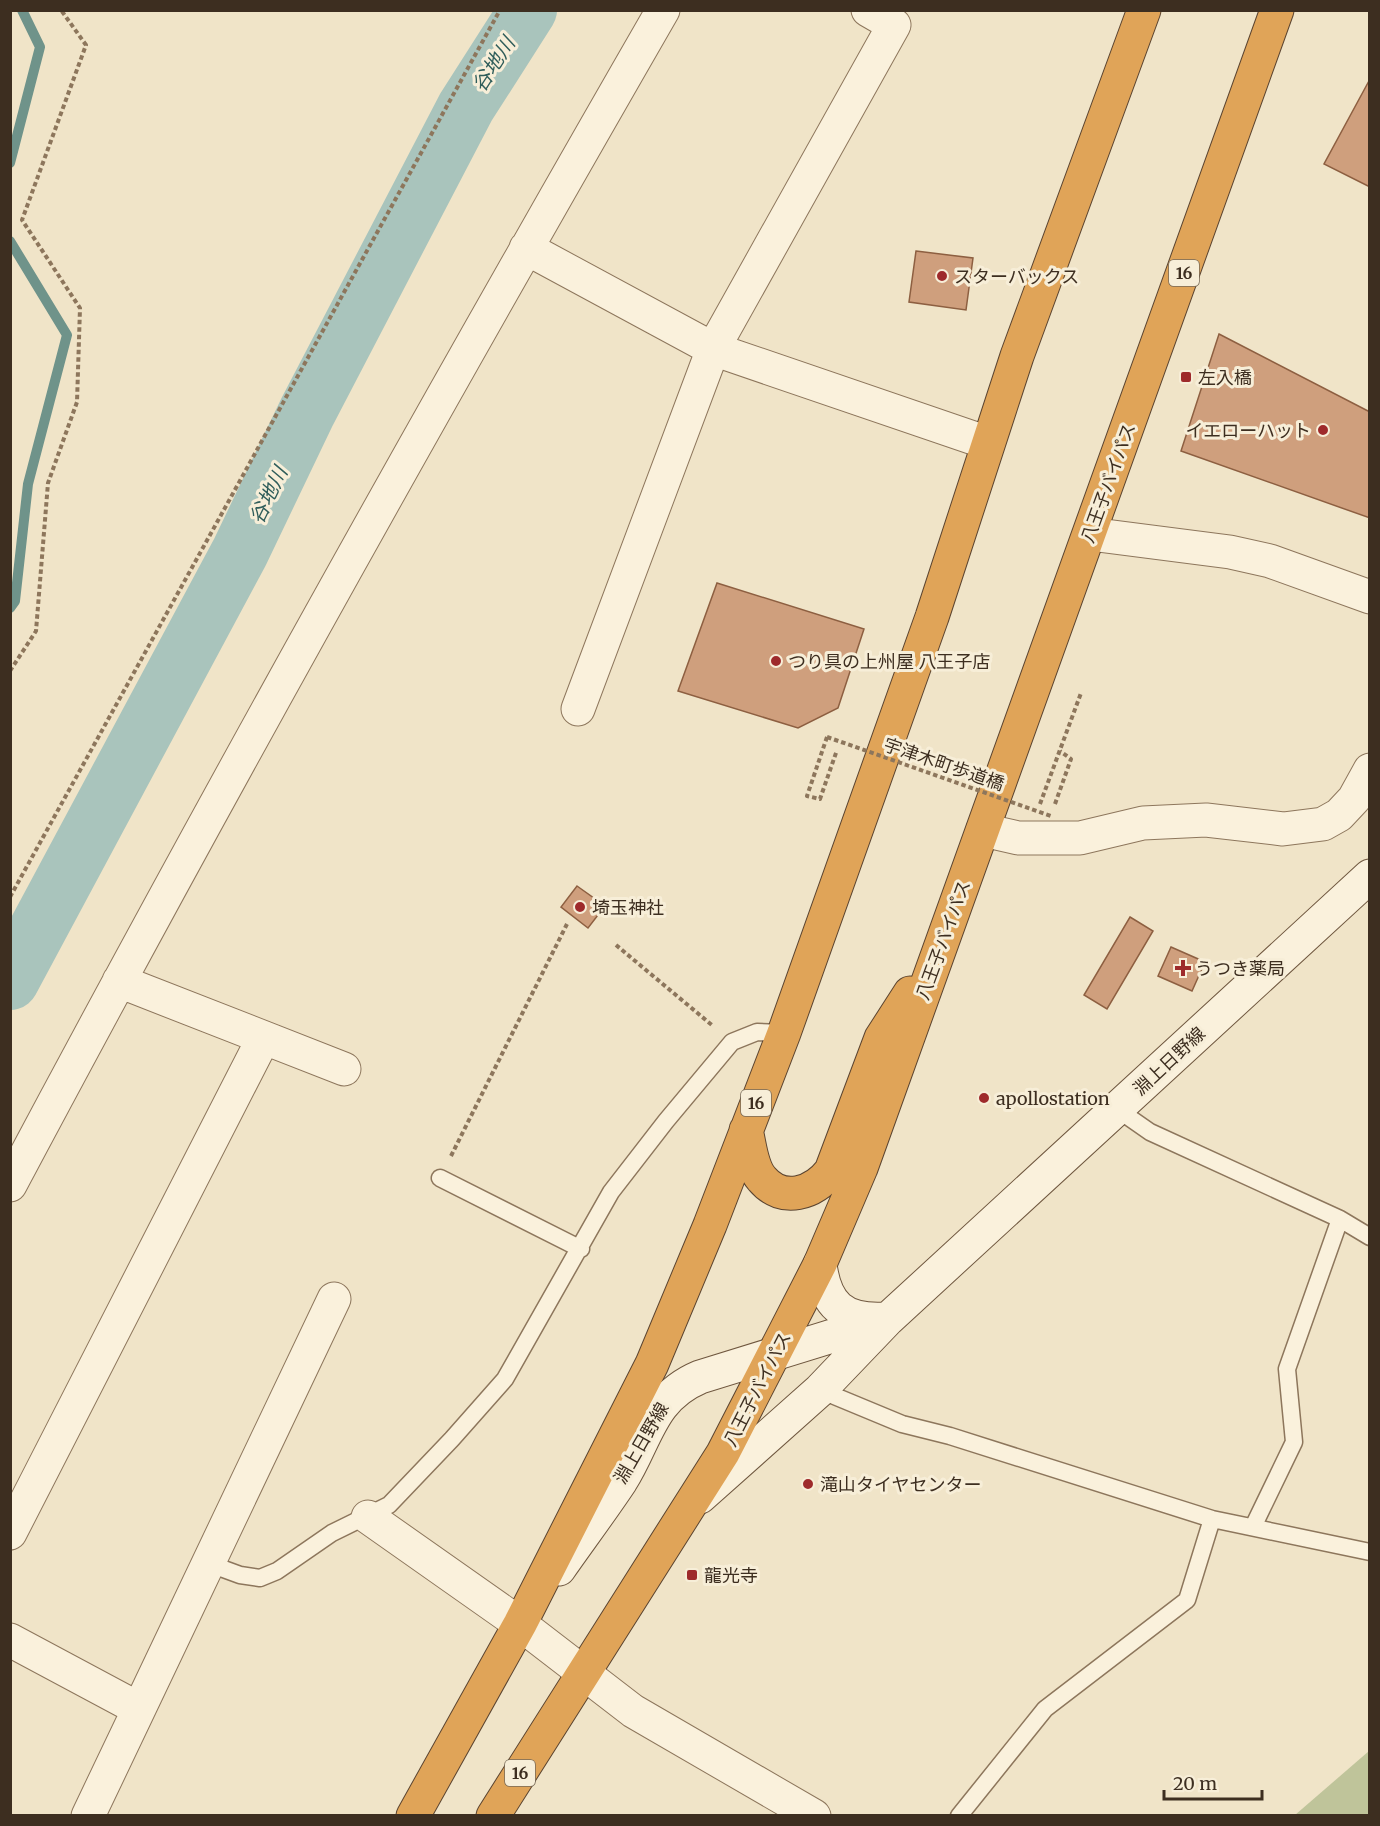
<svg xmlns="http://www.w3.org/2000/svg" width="1380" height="1826" font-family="Merriweather,'Noto Sans JP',serif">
<rect width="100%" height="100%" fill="#f0e4c8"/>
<path fill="#bfc49a" d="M1369,1751V1815H1295Z"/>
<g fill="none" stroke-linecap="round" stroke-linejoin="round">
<path stroke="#6f938a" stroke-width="10" d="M10,163L40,47L22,10
M10,241L67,335L28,484L15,601L10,608"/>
<path stroke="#a9c4bc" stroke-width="58" d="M10,981L240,552L307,412L466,107L528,10"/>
</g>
<path fill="#cf9f7d" stroke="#8d5f41" stroke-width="1.5" d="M1370,79V187L1324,164Z
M916,251L973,258L966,310L909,302Z
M1219,334L1370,412V518L1181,451Z
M717,583L864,629L838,708L798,728L678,691Z
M577,886L605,906L588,928L561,907Z
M1130,917L1153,931L1107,1009L1084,995Z
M1171,947L1205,962L1192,991L1158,976Z"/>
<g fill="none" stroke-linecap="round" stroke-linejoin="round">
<g stroke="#8d765c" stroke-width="19">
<path id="lane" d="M1117,1109L1150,1132L1340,1219L1370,1237
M440,1178L581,1249
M820,1390L902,1424L950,1436L1212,1519L1370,1552
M1253,1527L1294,1442L1287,1369L1340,1219
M210,1564L240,1575L260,1578L277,1571L332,1533L389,1505L452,1439L505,1379L611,1192L666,1121L732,1042L757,1032L784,1033
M959,1816L1045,1709L1187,1600L1212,1519"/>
</g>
<g stroke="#8d765c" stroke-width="35">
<path id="street" d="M526,248L713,349L988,443
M1090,534L1230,552L1270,561L1370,597
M578,709L713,349L894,25L868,10
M983,830L1018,838H1080L1143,823L1206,820L1283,829L1323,824L1339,815L1354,799L1370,770
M119,981L344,1069
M10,1185C220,790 439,399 663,10
M368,1517L520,1624L633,1711L814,1816
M10,1533L263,1039
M10,1640L139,1709L88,1816
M139,1709L334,1299"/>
</g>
<g stroke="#6f573f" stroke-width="35">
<path id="secondary" d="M820,1264C825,1305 843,1321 884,1319
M700,1497L820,1390L888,1319L1370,876
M559,1569C580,1539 601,1511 621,1481C647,1440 650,1398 700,1377L884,1320"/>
</g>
<g stroke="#5b4430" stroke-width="35">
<path id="highway" d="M746,1130C750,1145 751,1167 762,1179C783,1204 814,1193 831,1171L881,1038L910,993
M413,1816L520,1624L652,1364L710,1225L784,1033L932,617L1017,356L1144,10
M493,1816L723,1453L820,1264L861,1168L1277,10"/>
</g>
<path stroke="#8d765c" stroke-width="4" stroke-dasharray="4.5 3" stroke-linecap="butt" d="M10,671L36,631L48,483L77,402L80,308L22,220L86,45L61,10
M827,737L807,796L820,799L837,750
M1040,804L1081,693
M1055,804L1071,759L1060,751
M10,897L500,10
M616,945L713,1026
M451,1156L567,924"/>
<use href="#lane" stroke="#faf1dc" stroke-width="16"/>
<use href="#street" stroke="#faf1dc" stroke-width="33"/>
<use href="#secondary" stroke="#faf1dc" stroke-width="33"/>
<use href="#highway" stroke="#e0a458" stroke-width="33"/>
<path stroke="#8d765c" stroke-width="4" stroke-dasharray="4.5 3" stroke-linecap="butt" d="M827,737L1051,816"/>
</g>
<g fill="#9e2a2b" stroke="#f7eed8" stroke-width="2">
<circle cx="942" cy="276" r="6"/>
<rect x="1180" y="371" width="12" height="12" rx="3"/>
<circle cx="1323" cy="430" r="6"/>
<circle cx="776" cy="661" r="6"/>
<circle cx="580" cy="907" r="6"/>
<path d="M1180 959h6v6h6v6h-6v6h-6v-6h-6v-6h6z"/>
<circle cx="984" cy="1098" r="6"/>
<circle cx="808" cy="1484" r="6"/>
<rect x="686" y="1569" width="12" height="12" rx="3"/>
</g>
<g text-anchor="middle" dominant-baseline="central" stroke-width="6" stroke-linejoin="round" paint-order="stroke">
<g fill="#f7eed8" stroke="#756857" stroke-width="1.5">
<rect x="1169" y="260" width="30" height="26" rx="4.5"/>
<rect x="741" y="1090" width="30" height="26" rx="4.5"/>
<rect x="505" y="1760" width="30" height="26" rx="4.5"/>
</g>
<g font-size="16" font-weight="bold" fill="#3d2e20">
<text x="1184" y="273">16</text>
<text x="756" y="1103">16</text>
<text x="520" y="1773">16</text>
</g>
<g font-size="18" fill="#3d2e20" stroke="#f7eed8" text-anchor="start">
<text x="954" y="276">スターバックス</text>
<text x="1198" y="377">左入橋</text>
<text x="1311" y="430" text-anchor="end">イエローハット</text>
<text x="788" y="661">つり具の上州屋 八王子店</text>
<text x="592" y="907">埼玉神社</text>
<text x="1195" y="968">うつき薬局</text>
<text x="996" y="1098">apollostation</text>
<text x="820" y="1484">滝山タイヤセンター</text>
<text x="704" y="1575">龍光寺</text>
</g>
<g font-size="18" fill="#3d2e20" stroke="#f7eed8">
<text transform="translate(1108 483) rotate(-70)">八王子バイパス</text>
<text transform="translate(944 764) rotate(19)">宇津木町歩道橋</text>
<text transform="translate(943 940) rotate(-70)">八王子バイパス</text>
<text transform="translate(1169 1061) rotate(-43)">淵上日野線</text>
<text transform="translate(757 1389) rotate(-63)">八王子バイパス</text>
<text transform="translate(641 1443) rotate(-60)">淵上日野線</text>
</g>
<g font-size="20" font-style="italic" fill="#2f5d5a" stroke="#f7eed8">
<text transform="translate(493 64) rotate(-57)">谷地川</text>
<text transform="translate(268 495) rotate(-64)">谷地川</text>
</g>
</g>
<rect width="1380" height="1826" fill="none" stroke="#3d2e20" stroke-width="24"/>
<path d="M1164 1790v9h98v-9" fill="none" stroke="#3d2e20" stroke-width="3"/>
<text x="1173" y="1790" font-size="18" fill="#3d2e20" stroke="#f7eed8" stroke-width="4.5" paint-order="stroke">20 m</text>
</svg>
